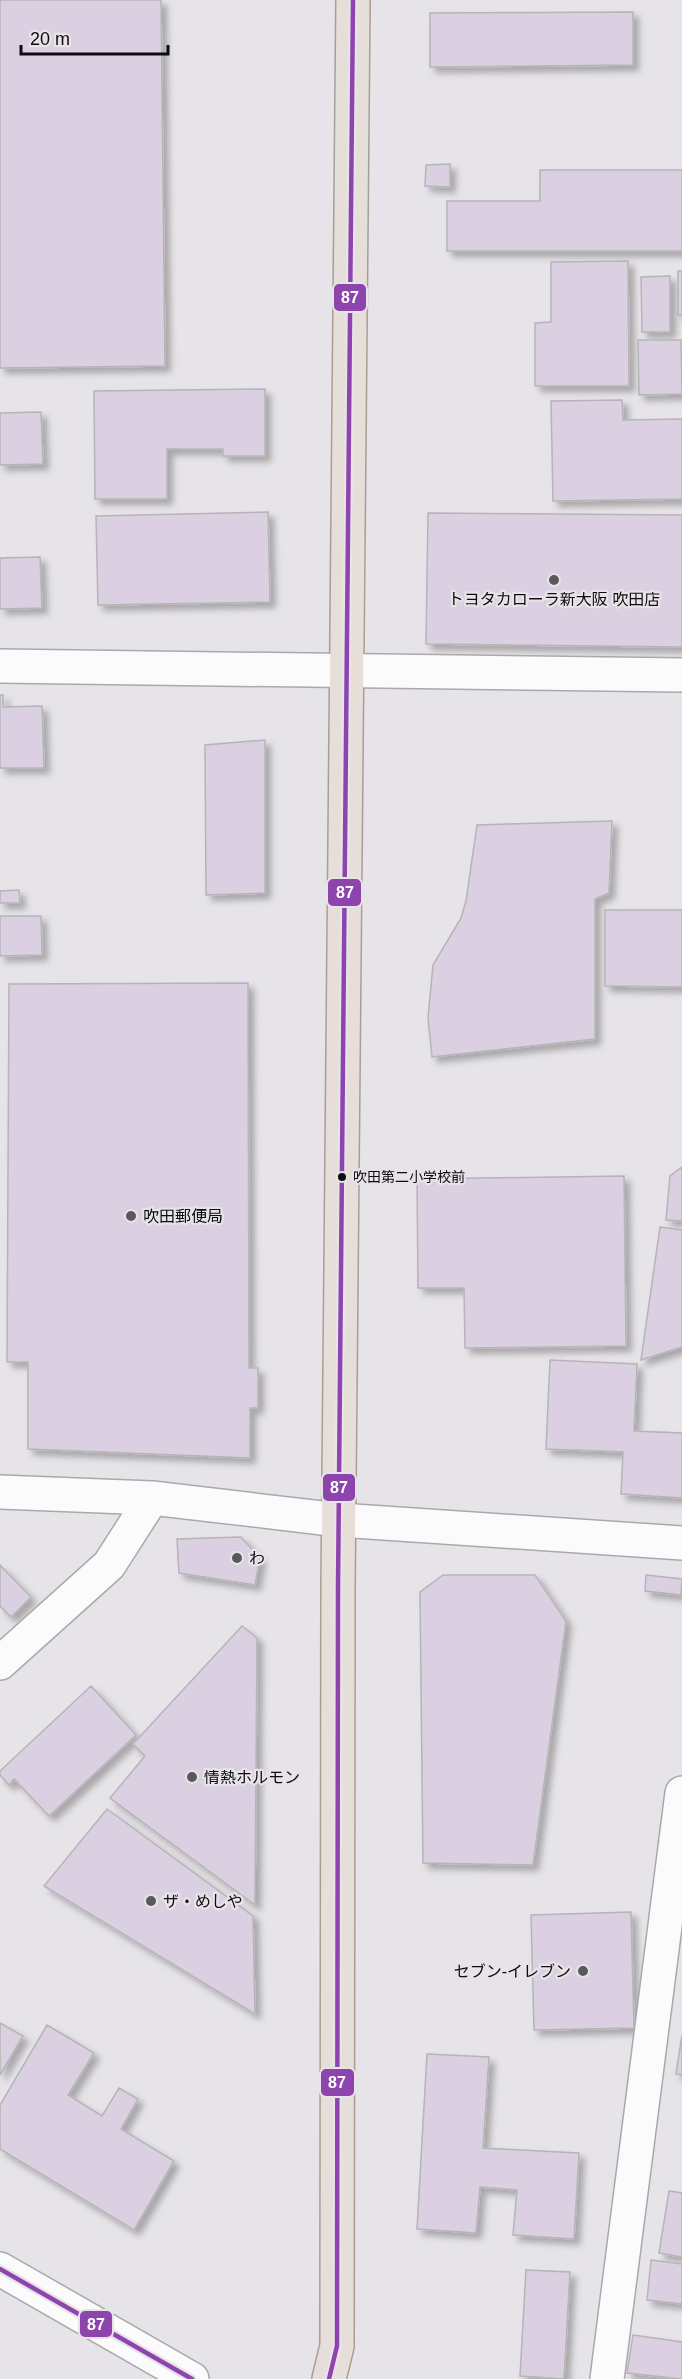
<svg xmlns="http://www.w3.org/2000/svg" width="682" height="2379" font-family="Arial,'Noto Sans JP',sans-serif">
<defs>
<filter id="shadow"><feDropShadow dx="5.5" dy="5.5" stdDeviation="3" flood-color="#0004"/></filter>
</defs>
<rect width="100%" height="100%" fill="#e6e4e8"/>
<path fill="#dbd0e1" stroke="#b5b4b6" stroke-width="1.5" filter="url(#shadow)" d="M0,0H161L165,366L0,368Z
M633,12V65L430,67V13Z
M450,164V187L425,186L426,165Z
M540,170H682V251H447V201H540Z
M628,261L629,386H535V323L551,322V262Z
M678,271H682V315H678Z
M670,276V332H642L641,277Z
M638,340H681L682,394L639,395Z
M265,389V456H223V449H167V499H95L94,391Z
M622,400L623,420L682,419V499L553,501L551,401Z
M41,412L43,464L0,465V413Z
M268,512L270,602L98,605L96,516Z
M428,513L682,515V647L426,644Z
M40,557L42,608L0,609V558Z
M0,695H3V707L42,706L44,768H0Z
M265,740V893L206,895L205,745Z
M612,821L609,893L595,899V1039L432,1057L428,1018L433,965L461,918L466,901L477,825Z
M19,890L20,903H0V891Z
M605,910H682V987L605,986Z
M0,916H41L42,955L0,956Z
M248,983L249,1368H258V1408H250V1458L28,1449V1362H7L9,984Z
M682,1167V1221L666,1220L670,1176Z
M624,1176L626,1346L465,1348L464,1288H418L417,1179Z
M660,1227L682,1230V1347L641,1360Z
M550,1360L637,1364L634,1431L682,1433V1498L621,1494L623,1452L546,1449Z
M241,1537L260,1558L255,1585L179,1573L177,1539Z
M0,1565L31,1597L11,1617L0,1606Z
M443,1575H535L566,1621L533,1865L423,1863L420,1592Z
M646,1575L682,1579L681,1595L645,1591Z
M242,1626L257,1638L255,1905L110,1798L145,1756L133,1744Z
M91,1686L136,1735L49,1816L14,1779L9,1785L0,1775V1771Z
M107,1809L253,1916L255,2014L44,1886Z
M631,1912L634,2028L534,2030L531,1915Z
M0,2023L23,2036L0,2075Z
M47,2025L94,2053L68,2095L102,2116L119,2088L138,2099L121,2129L174,2161L134,2230L0,2149V2105Z
M682,2035V2075L676,2074Z
M427,2054L489,2057L483,2148L579,2153L574,2239L513,2235L517,2190L480,2187L476,2233L417,2229Z
M669,2191L682,2193V2257L659,2253Z
M651,2260L682,2264V2304L647,2300Z
M526,2270L570,2272L564,2379L520,2376Z
M633,2335L682,2342V2379L627,2373Z"/>
<g fill="none" stroke-linecap="round" stroke-linejoin="round">
<g stroke="#aaa8aa" stroke-width="36">
<path id="minor" d="M0,666L682,675
M0,1492L152,1498L339,1520L682,1543
M0,1663L109,1565L152,1498
M607,2379L682,1793"/>
</g>
<g stroke="#aaa8aa" stroke-width="36">
<path id="tertiary" d="M0,2269L192,2379"/>
</g>
<g stroke="#aa9d98" stroke-width="36">
<path id="trunk" d="M329,2379L337,2346L338,1587L353,0"/>
</g>
<use href="#minor" stroke="#fbfbfc" stroke-width="33"/>
<use href="#tertiary" stroke="#fbfbfc" stroke-width="33"/>
<use href="#trunk" stroke="#e6ded8" stroke-width="33"/>
<g stroke="#e7e3e9" stroke-width="9">
<path id="bus-1" d="M0,2269L192,2379
M329,2379L337,2346L338,1587L353,0"/>
</g>
<use href="#bus-1" stroke="#8e44ad" stroke-width="4.5"/>
</g>
<g fill="#59585a" stroke="#e7e3e9" stroke-width="2">
<circle cx="554" cy="580" r="6"/>
<circle cx="131" cy="1216" r="6"/>
<circle cx="237" cy="1558" r="6"/>
<circle cx="192" cy="1777" r="6"/>
<circle cx="151" cy="1901" r="6"/>
<circle cx="583" cy="1971" r="6"/>
</g>
<circle fill="#0d0c0e" stroke="#e7e3e9" stroke-width="2" cx="342" cy="1177" r="5"/>
<g text-anchor="middle" dominant-baseline="central" stroke-width="4.5" stroke-linejoin="round" paint-order="stroke">
<g font-size="14" fill="#0d0c0e" stroke="#e7e3e9" text-anchor="start">
<text x="353" y="1177">吹田第二小学校前</text>
</g>
<g font-size="16" fill="#0d0c0e" stroke="#e7e3e9" text-anchor="start">
<text x="554" y="599" text-anchor="middle">トヨタカローラ新大阪 吹田店</text>
<text x="143" y="1216">吹田郵便局</text>
<text x="249" y="1558">わ</text>
<text x="204" y="1777">情熱ホルモン</text>
<text x="163" y="1901">ザ・めしや</text>
<text x="571" y="1971" text-anchor="end">セブン-イレブン</text>
</g>
</g>
<g stroke="#e7e3e9" stroke-width="2">
<rect x="333" y="283" width="34" height="29" rx="6" fill="#8e44ad"/>
<rect x="327" y="878" width="35" height="29" rx="6" fill="#8e44ad"/>
<rect x="322" y="1473" width="34" height="29" rx="6" fill="#8e44ad"/>
<rect x="320" y="2068" width="35" height="29" rx="6" fill="#8e44ad"/>
<rect x="79" y="2310" width="34" height="28" rx="6" fill="#8e44ad"/>
</g>
<g font-size="16" text-anchor="middle" font-weight="bold" fill="#fff">
<text x="350" y="303">87</text>
<text x="345" y="898">87</text>
<text x="339" y="1493">87</text>
<text x="337" y="2088">87</text>
<text x="96" y="2330">87</text>
</g>
<path d="M21 45v9h147v-9" fill="none" stroke="#0d0c0e" stroke-width="3"/>
<text x="30" y="45" font-size="18" fill="#0d0c0e" stroke="#e7e3e9" stroke-width="4.5" paint-order="stroke">20 m</text>
</svg>
